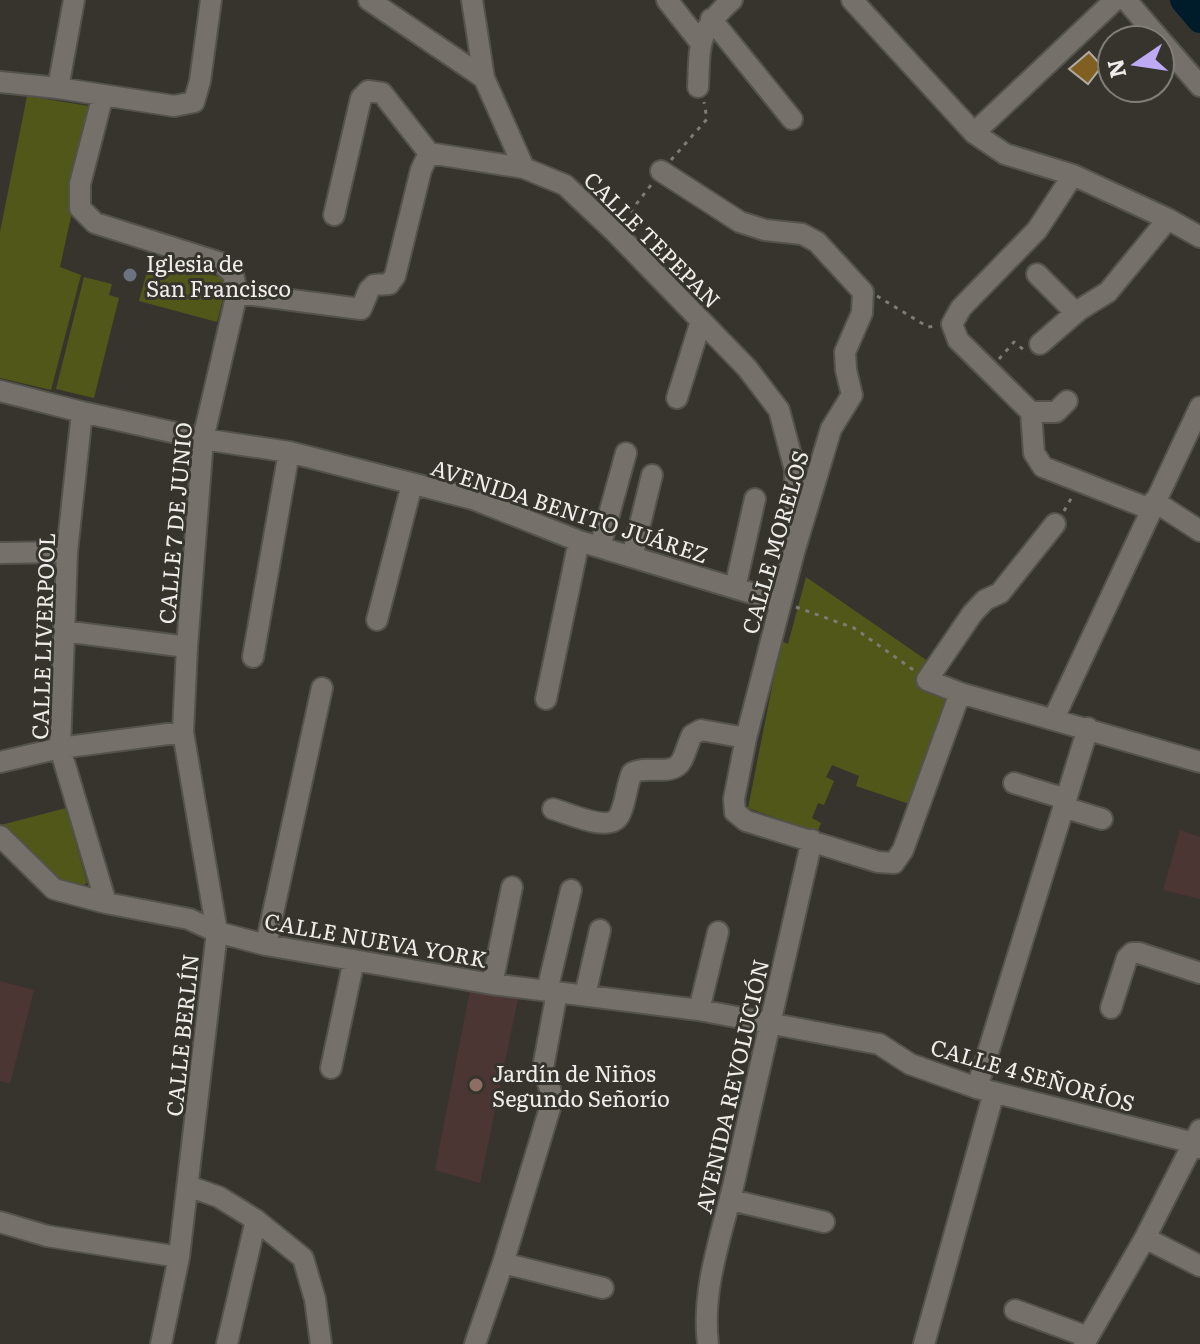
<svg xmlns="http://www.w3.org/2000/svg" width="1200" height="1344" font-family="Literata,serif">
<rect width="100%" height="100%" fill="#37342e"/>
<path fill="#4b3633" d="M1180,830L1200,837V899L1163,890Z
M0,981L34,990L10,1084L0,1081Z
M470,990L518,999L480,1183L435,1170Z"/>
<path fill="#505719" d="M27,96L95,107L60,267L81,275L51,390L0,378V232Z
M150,259L228,279L217,322L139,301Z
M84,277L112,284L109,295L119,298L94,398L56,389Z
M806,577L935,666L948,696L915,806L856,786L859,776L832,765L826,777L834,781L824,805L818,803L812,818L821,823L817,833L748,808L781,641L788,644Z
M66,808L87,883L78,888L55,881L1,825Z"/>
<g fill="none" stroke-linecap="round" stroke-linejoin="round">
<path stroke="#001c2a" stroke-width="26" d="M1183,0L1200,20"/>
</g>
<path fill="#805f20" stroke="#b0aba4" stroke-width="2" d="M1089,52L1102,66L1088,84L1069,69Z"/>
<g fill="none" stroke-linecap="round" stroke-linejoin="round">
<g stroke="#55524d" stroke-width="24">
<path id="minor" d="M369,0L484,78
M472,0L484,78L524,168
M667,0L700,42
M852,0L974,133L1005,154L1073,175L1168,219L1200,237
M1126,0L1200,86
M711,19L792,119
M0,82L58,88L174,106L194,102L200,81L211,0
M698,87C700,43 697,31 732,0
M58,88L74,0
M103,95L80,184V208L95,223L221,263L233,274L237,293L203,439L187,647L183,732L217,932L179,1257L161,1344
M974,133L1115,0
M429,153L524,168L565,185L615,232L747,368L779,410L795,470L794,532
M661,171L740,222L765,230L802,234L817,242L863,292L862,313L845,352L846,370L852,395L831,429L794,552L746,738L734,799L735,812L746,821L878,862L894,863L903,850L960,693
M334,215L361,98L368,91L382,93L429,153
M1037,274L1076,313
M237,293L361,309L369,290L374,285L389,284L395,276L421,170L429,153
M1040,344L1079,310L1108,292L1168,219
M0,391L82,412L203,439L289,452L473,499L579,541L781,602
M677,398L701,321
M82,412L67,552L60,748L106,903
M1031,412L958,340L952,324L961,308L1037,230L1073,175
M1031,412L1034,453L1043,467L1150,509
M1031,412H1056L1067,401
M1154,501L1200,531
M1055,524L1000,593L985,600L972,614L927,680L960,693L1200,762
M600,547L626,453
M0,553L67,552
M632,557L652,475
M735,588L755,499
M377,620L412,484
M63,631L187,647
M253,657L289,452
M546,699L579,541
M1054,718L1200,407
M0,762L60,748L183,732
M1014,783L1066,799
M1063,807L1102,819
M553,809C568,813 609,833 619,816C626,804 626,786 632,773C647,764 673,778 682,760C686,752 688,743 692,735L701,730L746,738
M0,836L54,889L106,903L189,919L217,932L266,945L492,984L699,1010L879,1044L910,1064L977,1088L1194,1143L1200,1148
M266,945L322,688
M492,984L512,887
M547,991L571,890
M585,995L600,930
M1111,1008L1127,958L1132,953H1139L1200,973
M699,1010L718,932
M331,1068L354,960
M977,1088L1088,728
M188,1186L219,1197L256,1220L303,1258L315,1299L321,1344
M731,1200L824,1222
M0,1222L47,1236L179,1257
M1145,1238L1200,1266
M503,1263L603,1288
M1015,1310L1088,1337
M227,1344L256,1220
M475,1344L503,1263L553,1098L543,1068L557,992
M708,1344C701,1287 723,1232 735,1178C760,1065 786,952 812,840
M924,1344L994,1092
M1084,1344L1145,1238L1200,1130"/>
</g>
<path stroke="#7e7b76" stroke-width="3" stroke-dasharray="4 6" stroke-linecap="butt" d="M671,160L707,119L704,102
M624,220L651,185
M877,296L928,327L936,326
M999,359L1014,342L1024,350
M1064,511L1072,497
M796,607L854,628L915,671"/>
<use href="#minor" stroke="#75716a" stroke-width="20"/>
</g>
<circle fill="#6b7280" stroke="#37342e" stroke-width="3" cx="130" cy="275" r="8"/>
<circle fill="#8d6e63" stroke="#37342e" stroke-width="3" cx="476" cy="1085" r="8"/>
<g text-anchor="middle" dominant-baseline="central" stroke-width="6" stroke-linejoin="round" paint-order="stroke">
<g font-size="22" fill="#efede9" stroke="#37342e">
<text transform="translate(653 239) rotate(45)">CALLE TEPEPAN</text>
<text transform="translate(570 510) rotate(18)">AVENIDA BENITO JUÁREZ</text>
<text transform="translate(174 523) rotate(-85)">CALLE 7 DE JUNIO</text>
<text transform="translate(774 542) rotate(-74)">CALLE MORELOS</text>
<text transform="translate(42 636) rotate(-88)">CALLE LIVERPOOL</text>
<text transform="translate(376 939) rotate(10)">CALLE NUEVA YORK</text>
<text transform="translate(181 1035) rotate(-84)">CALLE BERLÍN</text>
<text transform="translate(1033 1074) rotate(16)">CALLE 4 SEÑORÍOS</text>
<text transform="translate(731 1086) rotate(-77)">AVENIDA REVOLUCIÓN</text>
</g>
<g font-size="22" fill="#efede9" stroke="#37342e" text-anchor="start">
<text x="146" y="262">Iglesia de<tspan x="146" dy="25">San Francisco</tspan></text>
<text x="492" y="1072">Jardín de Niños<tspan x="492" dy="25">Segundo Señorío</tspan></text>
</g>
</g>
<g transform="translate(1136 64) rotate(257)"><circle r="38" fill="#37342e" stroke="#817e79" stroke-width="2"/>
<path d="M0-6L14 30L0 20L-14 30Z" fill="#bea9f5"/>
<text y="-12" font-size="22" font-weight="bold" text-anchor="middle" fill="#efede9">N</text>
</g>
</svg>
